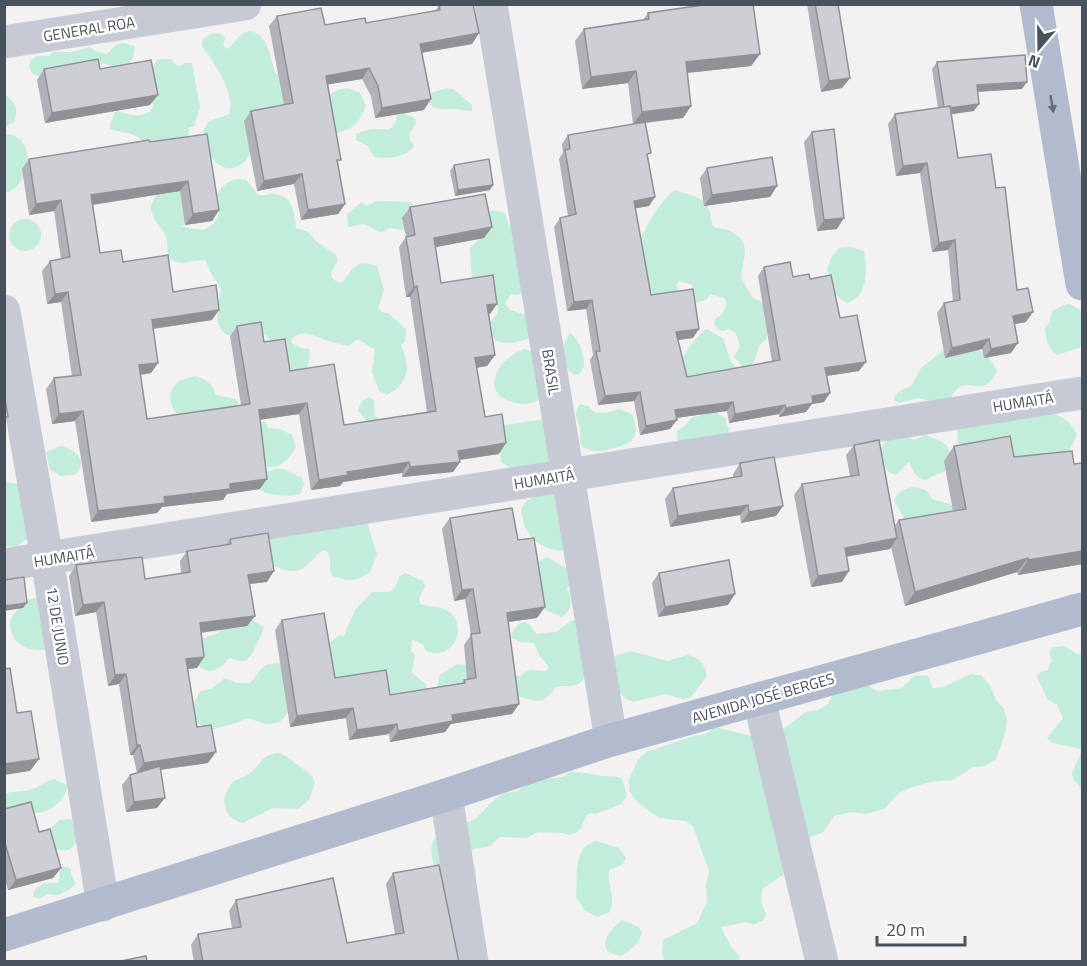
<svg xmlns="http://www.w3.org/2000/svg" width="1087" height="966" font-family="'Titillium Web',sans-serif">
<rect width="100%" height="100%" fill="#f3f1f1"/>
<path fill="#c2edda" d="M250,31C268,34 271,58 275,73L287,77L296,94C282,110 269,126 256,142C251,148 250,157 244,162C224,180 207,156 202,137C207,116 212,122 229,114C236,94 214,62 202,46L203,39L214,33L221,34L225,39L223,45L227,49C236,43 238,33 250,31Z
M122,43L134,46C136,57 129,67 118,69C108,66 104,60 95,67L38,76L32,73L29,66L31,60L37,56H49L53,52H72L90,47L95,51L107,54L116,45Z
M158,59H171L175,64L180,66L185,63H192L200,108L194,126L188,128L189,134L185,139L144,143C138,132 121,133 110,129V123L116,111C128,114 143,120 153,108L150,69Z
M348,88L360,93L366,105C358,126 355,127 335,134L328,95L340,89Z
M447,88L453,89L472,105V111C466,111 462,110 456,109C442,108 432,113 426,97L434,92Z
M5,95C16,101 19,111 14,122L5,127Z
M403,113L415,118L416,124L409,134L410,140L414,145C409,158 386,159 374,157L368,146L356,140V134C362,132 370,128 376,129C391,130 392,131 398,115Z
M10,134C37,142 30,181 9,192H5L4,135Z
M239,179L246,180L258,195C264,196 267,194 273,194C292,194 295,213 296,228L308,232L316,241L336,255L338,261L331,272L332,278L337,282H343C353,268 356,258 377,266L384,290L378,308L382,312L388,313L406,329L405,342L401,345C411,368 410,382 387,395L379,391L372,372L375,350L358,339L348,346C341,344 335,343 328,341C316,337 305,328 292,338V343L303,349L309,348C311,359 308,370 300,377L285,368C292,342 282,351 269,339C264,335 269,335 262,334C251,332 238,336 227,335C210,323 220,305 221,288L213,277L205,260C196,259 180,266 172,260C165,254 169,244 166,237C163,227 150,218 151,207C152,201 156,195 159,190L189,189L190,218L182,227L204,230C210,226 216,223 218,216C219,211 217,206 217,201C216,189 228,180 239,179Z
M675,190C698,198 710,197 712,225C718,230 723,228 730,231C754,243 742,259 741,278L753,298L764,303L770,325L766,339L759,346L754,362L748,369H745L734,357L740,346L735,332L729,329L723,331L717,329L714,324L716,318C723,315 724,311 727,304L724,298L710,294L707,299L695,303L692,285L679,281L676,286L679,292L656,300C652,287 636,266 637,253C638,237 661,198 675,190Z
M378,201L410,202L415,207L403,230L389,228C377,238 374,225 362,224C358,224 353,227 348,227L347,214L362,202L366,206Z
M493,210L505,213L509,225L514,229L528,287L518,295L511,294L505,304L510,310L533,317V337C520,342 508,346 495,340L488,326L498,312L496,295L472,282L470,248L483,235L485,216Z
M9 235a16 16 0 1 1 32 0a16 16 0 1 1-32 0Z
M851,247L864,251C867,271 869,295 847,303L835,294L827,269L831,258L839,248Z
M1070,304L1080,310L1082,314V343L1079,348L1057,355C1048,350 1045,337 1045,328L1050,322L1052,311L1064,305Z
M706,329L723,338L731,362L739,371L700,395L681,374C683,368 682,364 683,358C684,352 700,333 706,329Z
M570,333C581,342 584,353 584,367L579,374L575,375C559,366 560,347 570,333Z
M954,342C973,346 989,351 997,371C980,406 966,365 950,400L938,404L919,398L899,403L894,400C896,391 903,389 911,386L921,368Z
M525,349L538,354L542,399C537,401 530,404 524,404C495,402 484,384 505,361C511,356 517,351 525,349Z
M196,376C207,380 212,384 216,395L236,399L248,421L266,422L268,428L280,429L292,435L296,447C290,458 280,469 267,467L261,454L177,414C168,403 167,389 181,380C185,378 192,377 196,376Z
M369,397L374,400L375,416L383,421L365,427L366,420L358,410L362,401Z
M580,404L588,406L594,412L607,413L619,409L632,414C643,441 629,444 607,450C598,452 592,452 583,447C577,437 582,437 580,428C577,418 573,414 580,404Z
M1051,412C1063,418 1073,422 1077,436L1068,453L1029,467L970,453L958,443L957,430L965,422Z
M710,413H716L726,418V424L729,428L728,437L681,444L677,439V431L685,426L691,418Z
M544,419L563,462L515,471L501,462L499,433L505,425Z
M925,435C948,444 952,443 949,469L925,480C915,478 913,471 909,462L896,475L887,471L879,451L887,439L909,437L914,440Z
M60,446C76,449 90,462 74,475L61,476L50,470L46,452Z
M277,469H284L302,478L304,484L300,494C290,497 266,496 259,489L266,472Z
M4,482L19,484L29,537L16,547L5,546Z
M912,487C922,488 929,489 932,499L956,506L961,510L909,522L904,518L894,501C897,491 904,490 912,487Z
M548,492L561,495L566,550C547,553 526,539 523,520C522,515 520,510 523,506C528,497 539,494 548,492Z
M366,519L377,555L370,572L358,579L352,580H346L333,576C328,568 332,561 328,552L323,550C303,567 302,578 274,566L261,530Z
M547,557L567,569L570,584L567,589C573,600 572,610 562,617L543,609L536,563Z
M405,573L423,581L425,587L419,598L420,604C429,607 441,606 448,611C470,627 452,662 426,651L423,645L412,639L411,651L415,655L412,673L426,684V691L406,703L333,679L325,646L341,634L343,638L355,610L372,592H390L395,587L400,576Z
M33,598H43L53,648C31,655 6,644 11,618L24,601Z
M247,613L253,620L264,627C261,635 252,659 244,661C239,662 234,659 229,658C220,670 210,676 197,665L201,639L219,633L226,615Z
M572,620L575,621L585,677C577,690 569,684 556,687C543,705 538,702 517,696L515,674L520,677C528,667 534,670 545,671L548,669V666L539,655L534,643L520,642L511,637C513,629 522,616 530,625C533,628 534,632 537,634L556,632Z
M1064,646L1077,654L1082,653V789L1073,779L1072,772L1081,753V749L1053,743L1047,738L1063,718L1057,705L1047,699L1037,676L1040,672L1048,670L1049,664L1052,661L1049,653L1051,648Z
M631,651L667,661L688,655L700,660L704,666L707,676L690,698L683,699L665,694L633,702C613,695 613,678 611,660L615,656Z
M284,663C287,680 299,723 270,724C262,725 255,719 247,718L236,723L211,730L193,721L192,709L200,691L211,689L225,678L237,683H250C264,668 259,663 284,663Z
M457,664C470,664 475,671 481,681L438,693L437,687L440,675Z
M971,674L982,676L990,686L996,700L1004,709L1007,722L1005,734L996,759L985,766L973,767L952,780L930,782L910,788L899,793L884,809L866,814L851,812L834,816L823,832L801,841L786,864L783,875L762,889L761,902L766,914L764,920L753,925L747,922L721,927L731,947L740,957L739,961H664L662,953L663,940L697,923L707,902L706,885L709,871L693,826L685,821L660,818L637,802L629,791V779L638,760L646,752L694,736L706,734L715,727L755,737L786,727L806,712L818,710L828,704L837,687L865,684L877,691L902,688L915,675L928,676L933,688L943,687Z
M278,753C288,756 291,761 299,766C308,772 311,772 315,783L309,800L298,809L273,808L243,823C223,819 219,798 232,783C237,778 244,778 249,774C262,764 260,755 278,753Z
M570,772C579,772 588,773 596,775C605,777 613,775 622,778L627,796L621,804L596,814L590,813L586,816L581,828L576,833L569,835L563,833L538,832L527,838L500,837L490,846L474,849L471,853L476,871L475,881L462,921C453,904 418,852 437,836C443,831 455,826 463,823C468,821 471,822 475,819C488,808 498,790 516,792C525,785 536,780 548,779C558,777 562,779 570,772Z
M54,779L67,785C67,798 55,807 44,812L5,816V794C13,790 21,793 30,790C39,788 45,781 54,779Z
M68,819L74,821L79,836C73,850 66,854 52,847L46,833L59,820Z
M596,841L619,848L626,858L623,864L609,870C607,887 616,894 610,912L598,917L585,911L576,897C578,878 572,847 596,841Z
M63,866L71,869V875L76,884L69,890L58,895L48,894L39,899L33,896C35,883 47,883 58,883L60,878L59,871Z
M622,920L639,927L642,933L637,944L622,956C592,952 608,931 622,920Z"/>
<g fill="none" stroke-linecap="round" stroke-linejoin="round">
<path stroke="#c5cad4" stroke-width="33" d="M491,4L611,740
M4,42L245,4
M4,311L47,559L103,905
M4,565L1082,393
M759,699L822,962
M446,795L472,962"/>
<path stroke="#b2bbcd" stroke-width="33" d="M1036,4L1082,284
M4,935L446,795L611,740L1082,609"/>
</g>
<path fill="#b1b2b7" d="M807,4H838L850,78L842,88L821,92Z
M439,6L479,33L472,44L422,53L424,110L375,118L371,96L362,79L328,84L338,164L345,204L338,214L301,220L294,184L257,191L244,121L251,111L284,105L269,26L277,16L325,25L366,23L435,11Z
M648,13L760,54L751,66L687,73L691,106L683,118L646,123L648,157L655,197L649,206L635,208L651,295L693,338L678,340L687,377L772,362L758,276L764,267L793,277L810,279L840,318L859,371L827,376L824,402L812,404L806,412L779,417V414L729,423L727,411L676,418L670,429L640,435L634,401L598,405L590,360L593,355L586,309L567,311L554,227L560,218L568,216L559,159L563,152L562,144L568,135L633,124L628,83L582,89L575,41L584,29L643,20Z
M937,62L1022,89L977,92L974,111L951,114L958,158L996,188L1017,290L1026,322L1015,324L1011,353L984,358L982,349L945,358L937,313L944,303L953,302L948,250L932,252L920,173L896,176L888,124L895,114L938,108L932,69Z
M44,69H100L150,105L45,123L37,80Z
M812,132L837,229L817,231L804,142Z
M150,142L219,210L212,221L185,225L180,191L93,205L100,253L123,262L173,292L212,320L153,329L158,363L151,373L141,375L147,419L241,405L230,336L237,326L264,342L290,371L344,425L427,412L410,297H406L399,247L406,237L402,218L410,207L492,227L484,238L435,247L441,283L490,314H489L495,355L487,366L477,368L485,417L499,454L460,460V462L453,472L402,477V473L343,482L340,486L311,490L299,414L260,420V489L227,494L223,500L162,507L157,513L91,522L75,421L52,424L46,389L54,378L72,376L61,302L47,304L42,271L50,261L61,259L54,211L29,215L22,169L29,159Z
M454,165L490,190L455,196L450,171Z
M707,168L777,186L770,197L704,206L700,178Z
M854,445L895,525L899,520L953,511L944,461L954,446L1014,457L1074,464L1083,463V564L1018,575L1017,572L905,606L891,547L890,549L846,557L842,582L811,587L794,495L802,484L850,476L846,455Z
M740,463L783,506L776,516L741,523L740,515L670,527L665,499L673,488L733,478V474Z
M450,518L518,540L537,618L508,622L519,704L512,714L451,724L445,732L390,742L389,734L349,740L346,718L290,727L275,630L282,620L335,678L390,695L462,683L464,680L467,679L464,645L471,635L465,599L454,601L442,529Z
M230,539L267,582L250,584L255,616L247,626L201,632L197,668L188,669L197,727L208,763L160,770L157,808L126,812L122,785L130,775L137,773L133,755H130L119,684L108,686L96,612L75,616L69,576L76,565L145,579L181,574L180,561L187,551L226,545Z
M659,573L728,605L658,617L652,583Z
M4,809L39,832L61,868L53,878L8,890L4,877Z
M393,873L459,962H194L191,945L198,934L232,928L229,911L236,900L347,943L395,934L386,884Z"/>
<path fill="#909195" d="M479,33L472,44L413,54L420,44Z
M760,54L751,66L677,74L686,62Z
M369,68L362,79L319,86L326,76Z
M636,71L628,83L582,89L591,77Z
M850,78L842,88L821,92L829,81Z
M1027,82L1022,89L972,92L977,85Z
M158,95L150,105L45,123L52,113Z
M431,99L424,110L375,118L382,108Z
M979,104L974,111L939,116L944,109Z
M691,106L683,118L633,124L642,112Z
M927,163L920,173L896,176L903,166Z
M302,174L294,184L257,191L264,181Z
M188,181L180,191L84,206L91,195Z
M493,185L490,190L455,196L458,190Z
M777,186L770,197L704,206L712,195Z
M655,197L649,206L627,210L634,201Z
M61,200L54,211L29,215L36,204Z
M345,204L338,214L301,220L308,210Z
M219,210L212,221L185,225L193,214Z
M844,218L837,229L817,231L824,220Z
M492,227L484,238L426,249L434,238Z
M955,240L948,250L932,252L939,243Z
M417,286L410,297H406L414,287Z
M68,292L61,302L47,304L55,294Z
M592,300L586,309L567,311L574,302Z
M497,304L490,314L480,316L487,305Z
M219,310L212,320L144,330L152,320Z
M1033,312L1026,322L1006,326L1013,316Z
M699,329L693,338L670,341L676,332Z
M989,339L982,349L945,358L952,348Z
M1018,343L1011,353L984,358L991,349Z
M495,355L487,366L468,369L475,358Z
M866,362L859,371L819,377L825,368Z
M158,363L151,373L132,376L139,365Z
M640,392L634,401L598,405L605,396Z
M830,393L824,402L812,404L806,412L779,417L786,408L812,396Z
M733,402L727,411L668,419L675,410Z
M307,403L299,414L251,421L259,410Z
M785,405L779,414L729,423L735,414Z
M83,411L75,421L52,424L59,414Z
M677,420L670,429L640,435L646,426Z
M506,443L499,454L451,461L458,451Z
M409,462L402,473L343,482L340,486L311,490L319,480L347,472Z
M460,462L453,472L402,477L410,467Z
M267,479L260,489L227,494L223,500L162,507L157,513L91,522L98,511L230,484Z
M748,505L740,515L670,527L678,516Z
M783,506L776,516L741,523L749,512Z
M897,538L890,549L837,558L845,548Z
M1083,551V564L1018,575L1028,560Z
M1028,558L1017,572L905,606L915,592Z
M274,571L267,582L241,585L248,575Z
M849,571L842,582L811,587L818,576Z
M473,589L465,599L454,601L462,590Z
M735,594L728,605L658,617L665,607Z
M104,602L96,612L75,616L83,605Z
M27,603L23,608L4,611V606Z
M545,607L537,618L500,623L507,613Z
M255,616L247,626L193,634L200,623Z
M204,657L197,668L179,670L186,659Z
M126,674L119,684L108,686L115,675Z
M519,704L512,714L451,724L445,732L390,742L398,731L452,715Z
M353,708L346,718L290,727L297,716Z
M397,724L389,734L349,740L357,730Z
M137,745H140L133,755H130Z
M216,752L208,763L137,773L144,763Z
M39,759L30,771L4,775V764Z
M165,798L157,808L126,812L134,802Z
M61,868L53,878L8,890L16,880Z"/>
<path fill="#cecfd5" stroke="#909195" stroke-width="1.5" d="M446,4H473L479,33L420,44L431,99L382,108L378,86L369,68L326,76L341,160H337L345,204L308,210L302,174L264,181L251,111L293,103L277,16L321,8L325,25L365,18L366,23L440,10L439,6Z
M710,4H753L760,54L686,62L691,106L642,112L636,71L591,77L584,29L649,19L648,13Z
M815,4H838L850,78L829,81Z
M1025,55L1027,82L977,85L979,104L950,108V106L944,107L937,62Z
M98,59L100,69L151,60L158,95L52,113L44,69Z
M950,106L958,158L991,154L996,188L1005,187L1017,290L1028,288L1033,312L1013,316L1018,343L991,349L989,339L952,348L944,303L960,300L955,240L939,243L927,163L903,166L895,114Z
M645,122L651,153L647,154L655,197L634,201L651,295L693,289L699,329L676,332L687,377L780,360L764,267L790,262L793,277L809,274L810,279L831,275L840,318L857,315L866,362L825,368L830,393L812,396L813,403L786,408L785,405L735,414L733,402L675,410L677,420L646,426L640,392L605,396L596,351H600L592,300L574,302L560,218L576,214L565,150L570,149L568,135Z
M834,129L844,218L824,220L812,132Z
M207,134L219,210L193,214L188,181L91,195L100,253L121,250L123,262L168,255L173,292L216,285L219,310L152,320L158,363L139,365L147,419L250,404L237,326L261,322L264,342L285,339L290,371L334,364L344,425L436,411L417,286L414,287L406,237L415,235L410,207L485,194L492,227L434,238L441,283L493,275L497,304L487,305L495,355L475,358L485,417L502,414L506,443L458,451L460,462L410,467L409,462L347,472L348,475L319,480L307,403L259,410L267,479L230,484V489L164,497L165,503L98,511L83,411L59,414L54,378L81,375L68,292L55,294L50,261L70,257L61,200L36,204L29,159L149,140L150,142Z
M772,157L777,186L712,195L707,168Z
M489,159L493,185L458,190L454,165Z
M4,392L8,417H4Z
M1010,436L1014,457L1072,451L1074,464L1083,463V551L1028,560V558L915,592L899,520L966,509L954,446Z
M879,440L897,538L845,548L849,571L818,576L802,484L859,475L854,445Z
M774,457L783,506L749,512L748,505L678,516L673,488L742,476L740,463Z
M512,508L518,540L534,538L545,607L507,613L519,704L452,715L453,721L398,731L397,724L357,730L353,708L297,716L282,620L324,613L335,678L386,670L390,695L465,683L464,680L476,678L471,634L480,633L473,589L462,590L450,518Z
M268,533L274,571L248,575L255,616L200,623L204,657L186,659L197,727L211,725L216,752L144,763L140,745H137L126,674L115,675L104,602L83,605L76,565L142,557L145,579L190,572L187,551L231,544L230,539Z
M729,560L735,594L665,607L659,573Z
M24,577L27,603L4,606V580Z
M10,668L17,713L31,711L39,759L4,764V669Z
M160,766L165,798L134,802L130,775Z
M31,802L39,832L50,829L61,868L16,880L4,840V809Z
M439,865L459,962H203L198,934L241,927L236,900L333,878L347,943L404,933L393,873Z
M146,956L147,962H116Z"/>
<defs><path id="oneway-solid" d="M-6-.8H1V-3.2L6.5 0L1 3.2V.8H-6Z" transform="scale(1.5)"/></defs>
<use fill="#636c79" href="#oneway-solid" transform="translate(1052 104) rotate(80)"/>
<g text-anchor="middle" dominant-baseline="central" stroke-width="5" stroke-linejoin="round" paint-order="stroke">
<g font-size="15" fill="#49515d" stroke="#fff">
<text transform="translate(89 29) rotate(-9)">GENERAL ROA</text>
<text transform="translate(551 372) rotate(81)">BRASIL</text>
<text transform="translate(1023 402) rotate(-9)">HUMAITÁ</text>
<text transform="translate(544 479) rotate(-9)">HUMAITÁ</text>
<text transform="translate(64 557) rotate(-9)">HUMAITÁ</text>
<text transform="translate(58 626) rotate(81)">12 DE JUNIO</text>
<text transform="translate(763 698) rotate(-16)">AVENIDA JOSÉ BERGES</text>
</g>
</g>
<rect width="1087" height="966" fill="none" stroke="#49515d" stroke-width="12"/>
<g transform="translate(1039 48) rotate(200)" stroke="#ffffff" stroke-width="4.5" paint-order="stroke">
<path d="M0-4.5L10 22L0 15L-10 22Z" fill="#49515d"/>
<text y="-9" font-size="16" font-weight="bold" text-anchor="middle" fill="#49515d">N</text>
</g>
<path d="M877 936v9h88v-9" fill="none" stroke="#49515d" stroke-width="3"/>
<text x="886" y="936" font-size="18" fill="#49515d" stroke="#ffffff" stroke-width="4.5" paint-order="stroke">20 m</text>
</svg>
